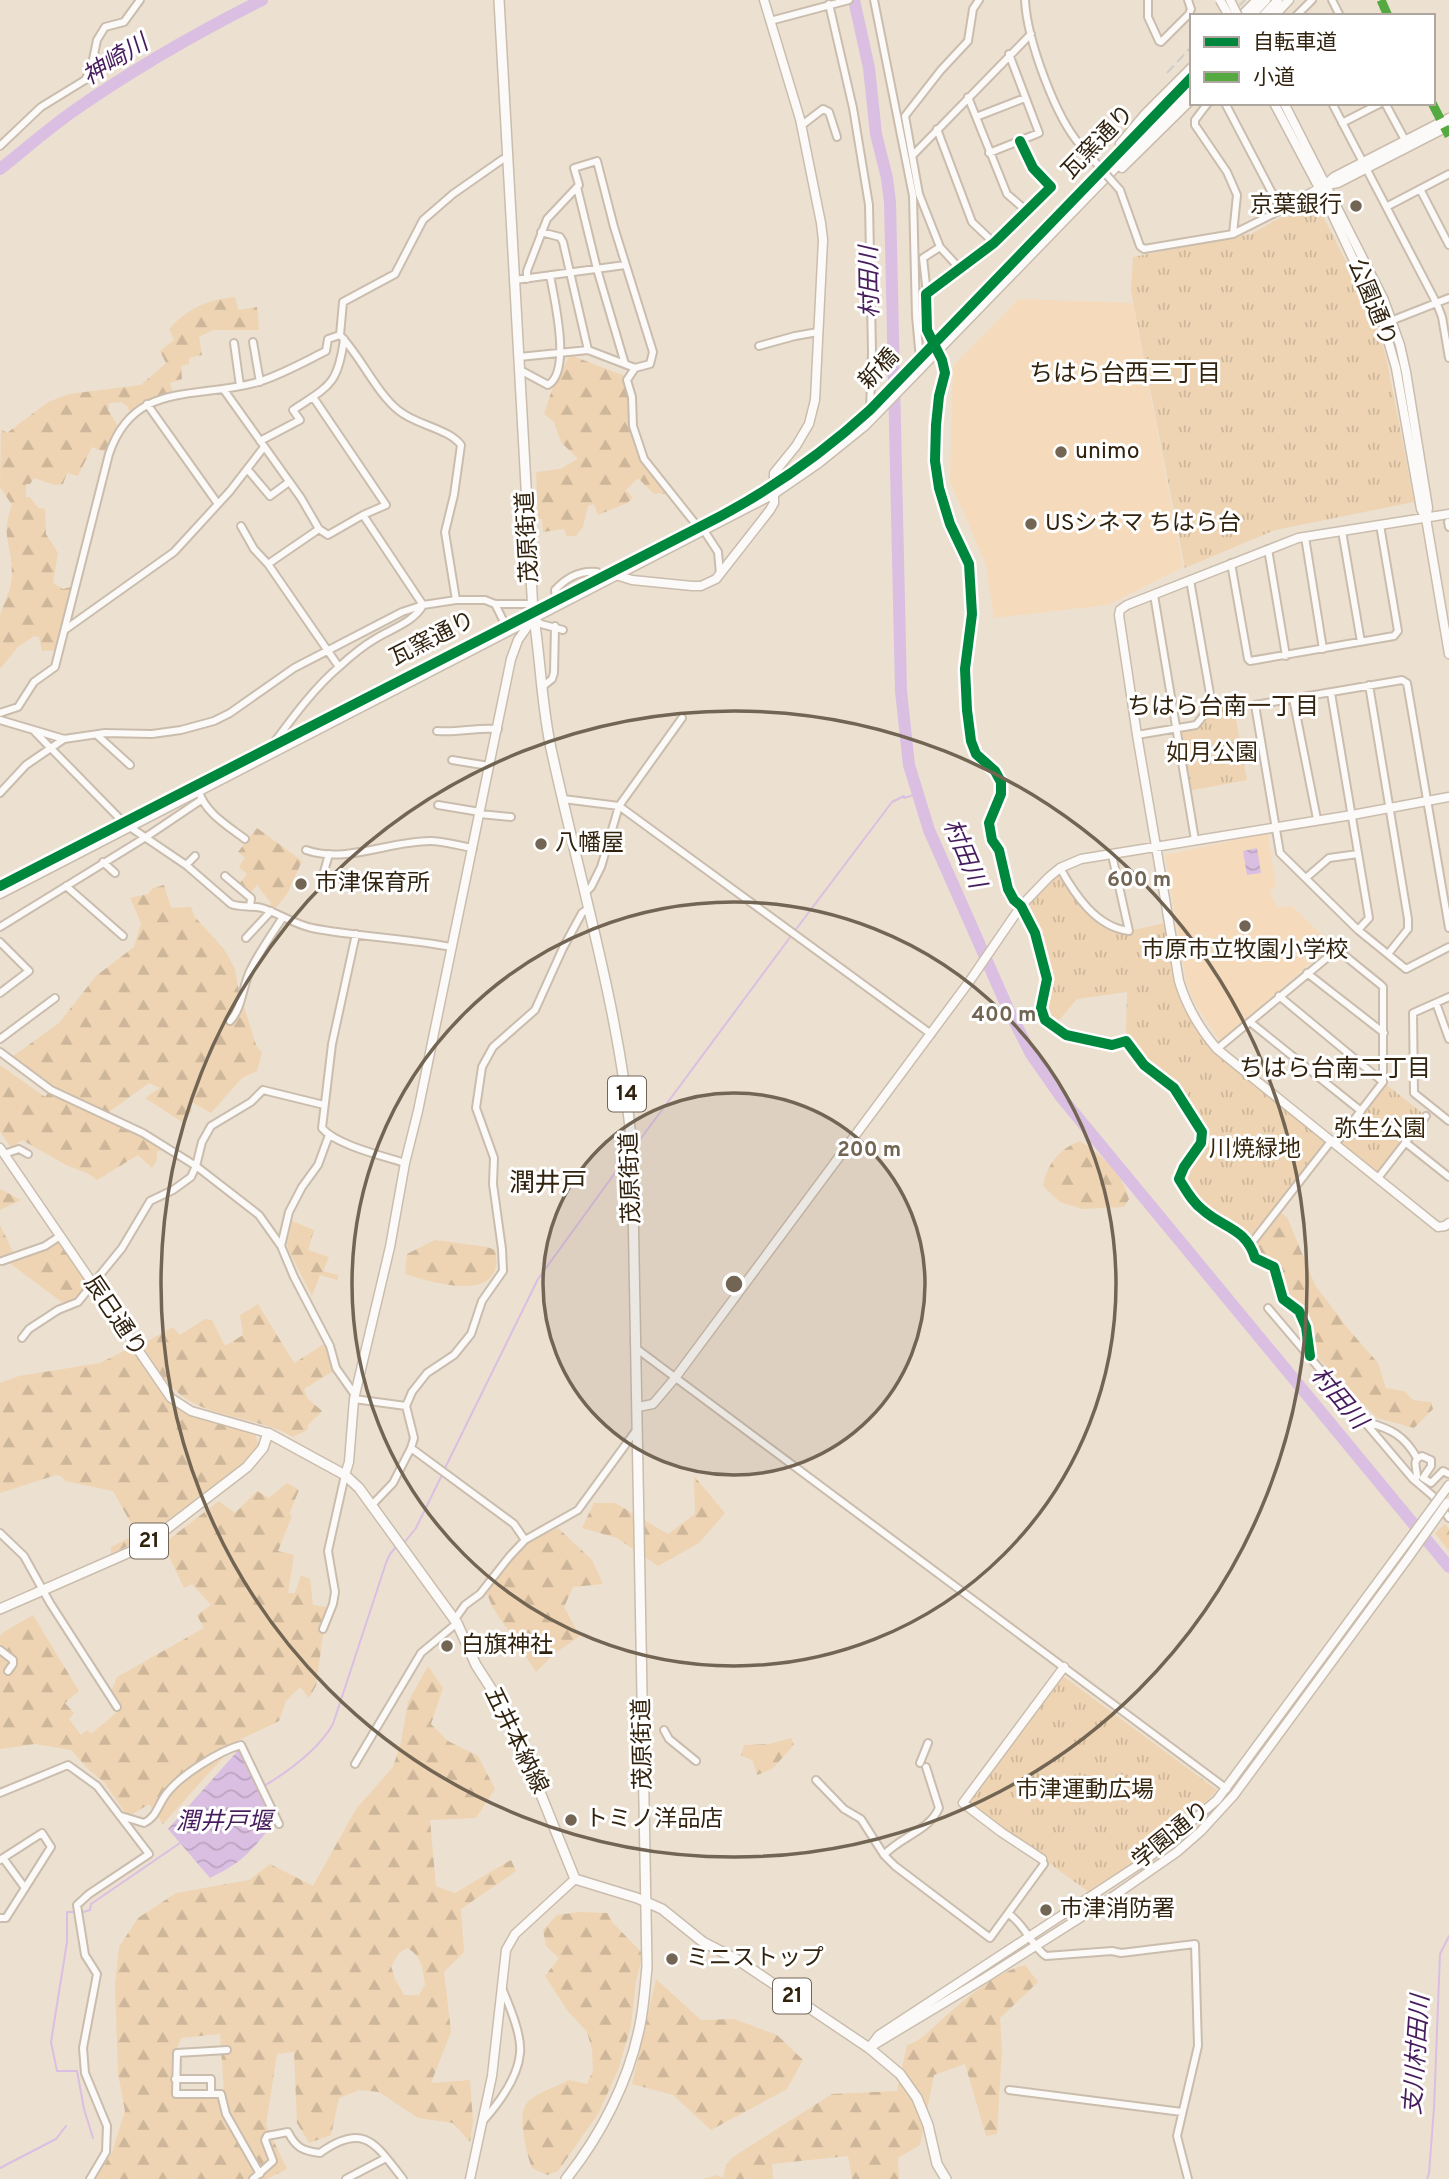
<svg xmlns="http://www.w3.org/2000/svg" width="1449" height="2179" font-family="Overpass,'Noto Sans JP',sans-serif">
<defs>
<pattern id="forest-firs" width="22" height="20" patternUnits="userSpaceOnUse" patternTransform="scale(1.75)"><rect width="22" height="20" fill="#eed4b3"/><path d="M5 1l3.5 6h-7zM16 11l3.5 6h-7z" fill="#cdb699"/></pattern>
<pattern id="park-tufts" width="24" height="20" patternUnits="userSpaceOnUse" patternTransform="scale(1.75)"><rect width="24" height="20" fill="#eed4b3"/><path d="M3 7l-1-3M5 7V3M7 7l1-3M15 17l-1-3M17 17v-4M19 17l1-3" fill="none" stroke="#cdb699"/></pattern>
<pattern id="water-waves" width="16" height="10" patternUnits="userSpaceOnUse" patternTransform="scale(1.75)"><rect width="16" height="10" fill="#dabfe2"/><path d="M0 5q4-4 8 0t8 0" fill="none" stroke="#bca4c1"/></pattern>
</defs>
<rect width="100%" height="100%" fill="#ece0d0"/>
<path fill="#f5dbbc" d="M1019,299L1133,303L1183,567L1108,605L994,618L986,565L950,481L953,366Z
M1268,833L1276,886L1270,892L1277,907L1292,906L1332,945L1220,1041L1195,1004L1186,981L1165,855Z"/>
<path fill="url(#forest-firs)" fill-rule="evenodd" d="M235,297L238,310L257,307L259,330H213L199,337L202,355L189,358V364L181,366L182,379L170,383L173,393L151,401L131,415L127,406L121,402L109,403L108,410L120,429L108,453L92,447L78,476L67,473L63,484L54,485L34,478L30,484H26V497H30L38,508L45,509L46,534L58,553L53,583L63,589L75,586L59,650L42,651L39,637L34,636L18,647L0,669C0,653 0,631 0,615C4,601 12,590 12,574C12,541 0,537 12,505L0,487L1,429L7,433L48,402L69,394L141,385L166,363L160,351L174,340L169,329C188,308 207,300 235,297Z
M570,355L630,378C636,393 633,408 635,423C640,456 659,467 675,491L668,495L661,493L654,494L638,478L626,490L633,498L627,503L598,515L594,504L588,506L583,527L576,536H566L564,529L543,532L542,519H538L536,472L560,469L578,459L561,442L554,422L544,414L560,366L564,367Z
M257,828L302,861L287,894L276,908L270,906L271,903L257,885L251,892L240,883L247,874L239,867L245,858L238,852Z
M164,885L171,908L191,907L195,917L224,949L235,969L238,987L256,1045L262,1053L257,1071L242,1078L211,1113L190,1101L192,1111L182,1122L145,1098L160,1088L149,1083L105,1115L173,1149L157,1151V1160L152,1168L138,1155L97,1180L87,1173L66,1165L22,1140L11,1148L0,1131V1065L45,1097L53,1086L12,1057L59,1023L96,976L134,947L141,923L130,898L148,894L153,888Z
M1080,1141C1102,1156 1122,1172 1129,1199L1124,1207L1082,1209L1060,1202L1043,1186C1048,1163 1058,1150 1080,1141Z
M1240,1184L1287,1217L1315,1285L1349,1330L1378,1363L1386,1388L1404,1391L1413,1400L1431,1402L1433,1409L1414,1428L1377,1418L1318,1358L1306,1316L1287,1296L1278,1267L1258,1254L1241,1229Z
M0,1189L21,1200L0,1210Z
M292,1221L314,1230L308,1250L329,1257L323,1271L338,1275L337,1280L320,1275L312,1296L289,1251L287,1244Z
M0,1225L16,1258L59,1240L92,1288L73,1302L63,1303L8,1262L0,1265Z
M435,1240L487,1247L495,1250C507,1305 433,1283 405,1274L407,1254Z
M258,1304L294,1363L329,1341L338,1368L304,1389L307,1398L322,1411L308,1425L307,1430L293,1437C259,1417 214,1419 182,1396C165,1383 152,1363 141,1345L173,1327L180,1335L205,1319L212,1320L225,1346L243,1335L240,1315Z
M132,1347L159,1390L167,1398L254,1431L259,1446C242,1467 220,1482 198,1498C170,1519 143,1540 111,1554V1547L137,1534L113,1491L65,1481L61,1476L56,1475L0,1493V1383L19,1376L100,1363Z
M694,1476L725,1513L699,1543L658,1566L617,1538L582,1528L594,1503H615L668,1534L695,1514Z
M287,1483L299,1490L289,1514L292,1516L278,1551L294,1555L288,1593H295L301,1575L310,1579L313,1605L332,1608L324,1627L316,1686L309,1698L300,1687L286,1701L279,1721L239,1740L163,1824L149,1804L128,1817L104,1782L90,1771L71,1750L35,1744L0,1749V1653L3,1649L0,1645V1636L2,1633L33,1615L79,1691L65,1703L74,1713L69,1719L81,1735L87,1730L91,1734L123,1707L112,1690L117,1677L204,1628L197,1615L211,1605L192,1584L184,1588L163,1544L219,1501L235,1513L257,1491L269,1498Z
M1445,1524L1449,1529V1551L1435,1533Z
M558,1528L592,1560L603,1584L573,1587L564,1607L580,1636L554,1654L536,1672L493,1608L487,1594L512,1550Z
M428,1666L443,1688L431,1724L448,1741L478,1756L495,1789L476,1818L430,1820L436,1886L455,1893L511,1860L516,1871L461,1909L464,1952L444,1972L451,2032L431,2083L470,2080L473,2121L470,2142L453,2123L418,2118L379,2092L359,2090L339,2098L331,2135L309,2143L297,2123L294,2052L277,2054L266,2125L287,2169L267,2179H96L112,2152L125,2111L118,2073L115,1985L119,1947L138,1918L176,1893L249,1880L270,1864L313,1886L356,1809L393,1767L401,1742L408,1702ZM407,1948C422,1956 423,1969 425,1985L419,1995H404L395,1979L391,1966L399,1953ZM220,2034L224,2091L175,2099L177,2048L181,2038Z
M791,1738L794,1745L772,1769L757,1775L753,1761L741,1755L744,1745L769,1744Z
M580,1912L607,1913L612,1922L643,1954L636,1981L631,2026L618,2070L598,2114L558,2171L547,2175L532,2168C527,2155 518,2118 525,2106C533,2093 557,2087 569,2080L587,2084L593,2071L592,2049L587,2032L567,2010L545,1976L559,1958L546,1946L543,1930L557,1915Z
M1025,1965L1038,1982L1000,2018L1002,2049L997,2134L986,2136L965,2064L934,2075L920,2145L898,2158L899,2179H852L848,2156L772,2164L773,2179H704L716,2175L723,2178L726,2165L733,2157L832,2094L897,2091L907,2045C921,2041 928,2032 938,2023C960,2003 997,1971 1025,1965Z
M656,1979L701,2020L734,2019L777,2035L803,2060L787,2089L711,2130L673,2095L632,2084Z"/>
<path fill="url(#park-tufts)" d="M1314,199L1372,312L1386,356L1414,502L1275,530L1185,568L1131,291L1133,257L1251,234Z
M1233,702L1247,780L1187,791L1176,728L1196,725L1212,705Z
M1060,868L1079,900L1115,929L1129,931L1169,922L1181,987L1217,1049L1332,1140L1250,1245L1192,1200L1179,1179L1201,1143L1202,1132L1174,1088L1144,1065L1126,1041L1127,992L1077,999L1054,1026L1045,1020L1041,1008L1047,979L1035,933L1021,906Z
M1383,1082L1426,1116L1378,1178L1336,1143Z
M1063,1676L1217,1790C1177,1833 1139,1861 1089,1892L971,1807L969,1803Z"/>
<path fill="url(#water-waves)" d="M1257,848L1261,873L1247,875L1243,851Z
M246,1745L278,1818C254,1847 245,1862 210,1878L168,1829L242,1746Z"/>
<g fill="none" stroke-linecap="round" stroke-linejoin="round">
<path stroke="#dabfe2" stroke-width="2" d="M794,932L892,802L904,796V798L917,794
M636,1145L791,936
M444,1470L538,1279L628,1155
M404,1543L416,1528L442,1475
M264,1786C289,1771 318,1750 333,1724L386,1563L390,1554L396,1547
M74,1912H67V1942L51,2042L57,2071H77L84,2109L93,2138
M80,1913L90,1910L91,1904L180,1843
M0,2168L56,2139L66,2126
M1427,2179L1429,2173L1434,2108L1440,1954L1449,1936"/>
<path stroke="#dabfe2" stroke-width="12" d="M854,0L869,68L876,134L887,178L890,202L901,691L909,765L929,830L1009,1011L1031,1054L1061,1097L1449,1567
M0,169C24,150 47,130 72,112C132,70 196,33 262,0"/>
<g stroke="#cabdad" stroke-width="10">
<path id="street" d="M874,0L913,196L916,316L920,359
M1025,0C1027,39 1055,117 1081,146
M1148,0V17L1159,41L1161,42L1189,14L1191,9L1188,0
M1332,0L1340,16
M829,4L853,108L869,205L872,352L870,410
M1296,16L1312,0
M770,21L849,0
M968,97L1007,194L1028,212
M1208,103L1195,120V125L1227,172L1237,195L1233,234
M1332,103L1437,304L1442,317L1449,358
M1385,103L1405,140
M976,117L1025,98
M1342,123L1381,103
M802,125L823,109L829,112L837,137
M937,129L972,222L994,243
M0,146L41,107L85,80L91,69L97,40L105,27L124,22L140,0
M989,153L1039,133L1009,54
M914,154L1031,34
M577,187L597,269L625,364
M1420,189L1449,245
M1120,190L1140,246L1144,249L1233,234L1281,210L1225,103
M1388,206L1449,174
M541,232L560,237L563,242L588,350
M961,270L940,247L919,194L905,116L941,70L968,41L973,9L979,0
M515,280L625,265
M927,294L923,258L940,247
M926,318V294L994,243L1051,187L1033,168L1020,141
M1388,322L1449,298
M253,342L260,382
M234,343L240,386
M759,346L795,336L818,332
M519,357L588,350L635,368L650,364L653,352L614,227L597,161L574,168L579,185L547,219L527,271V279
M635,368L627,380L632,397L633,426L644,459L698,527
M520,370L548,385C572,371 554,299 550,275
M224,390L301,498L319,529L328,535L363,515L386,505L313,397
M147,404L218,504
M260,441L300,420L293,410C329,386 338,385 344,339
M248,470L270,496L289,482
M1448,522L1449,527
M241,526L254,549L268,564L339,667
M1342,531L1361,642
M705,532L718,552L720,574
M1305,537L1323,649
M1268,549L1286,656
M1231,563L1248,659L1250,661L1394,636L1398,631L1380,525
M268,564L319,529
M1154,595L1195,840
M556,599L555,590C566,578 580,570 597,572L600,578
M456,600L445,532L454,495L461,445C448,428 415,425 398,410C376,392 361,357 340,335L343,302L395,274L423,220L453,194L503,159H508
M495,604L506,626
M535,619L541,624L563,630
M66,629L174,552L230,491L264,447
M1369,685L1408,919V929L1388,954
M542,687L552,679L554,673L555,626
M1331,693L1369,918L1358,930
M1293,698L1317,819
M0,713L18,707L34,682L55,667L109,454C134,380 195,400 258,382C281,375 304,362 326,351L328,339L340,335
M0,720L64,739L105,733L152,734L181,730L214,721L230,713L294,668L402,612L423,605L456,600H485L495,604H532
M437,731C458,733 477,727 498,729
M35,732L124,823L186,865L231,904C240,908 252,905 262,908C280,914 294,924 312,928C358,937 405,938 451,947
M97,735L130,765
M1137,735L1196,725L1212,705L1190,580
M273,744C293,717 314,688 340,666C351,656 363,646 375,639C391,629 414,622 423,605L363,515
M452,760L489,766
M199,791C204,812 228,826 245,839
M0,793L26,765L64,739
M563,799L619,806L931,1034
M438,805L480,812
M480,814L511,817
M306,850C346,864 389,841 430,841C444,841 459,846 473,848
M103,862L115,873
M186,865L195,856
M1060,868C1075,895 1096,927 1129,931L1112,855
M225,876L251,898L250,907
M1306,878L1329,858L1358,854
M321,882L329,854
M66,886L123,936
M586,892L591,887L601,867L619,806L682,718
M1021,906L1035,933L1047,979L1041,1008L1045,1020L1066,1035L1112,1045L1126,1041L1144,1065L1174,1088L1202,1132L1201,1143L1184,1167L1179,1179C1186,1190 1192,1202 1203,1210C1223,1228 1246,1228 1255,1258L1274,1267L1283,1299L1299,1311L1306,1327L1310,1356
M0,927L146,837L201,800
M1449,928L1407,683L1402,680L1255,705L1280,853L1358,930L1406,969L1449,947
M356,934L332,1044L322,1128C336,1145 383,1156 405,1163
M246,938L271,911
M0,942L29,971L0,993
M1307,973L1384,1033
M1279,996L1383,1082
M1449,997L1413,1013L1414,1093L1449,1121
M1436,1003L1449,1039
M230,1021C243,1007 242,986 251,969C260,951 272,934 283,917
M1250,1022L1361,1111
M0,1039L55,998
M1217,1049L1334,952L1339,951L1381,985L1383,987V1082L1336,1143
M0,1052L51,1090L143,1133L196,1166L259,1215L281,1246L294,1277L330,1346L336,1368L355,1395
M1405,1142L1449,1177
M4,1154L19,1149L28,1154
M1378,1178L1426,1116
M1250,1245L1332,1140
M281,1246L289,1212L302,1187L318,1165L329,1135
M2,1261L45,1246L60,1236
M1268,1308L1413,1479L1433,1496L1449,1518
M22,1338L29,1329L58,1310L78,1302L122,1248L150,1201L173,1190L191,1177L196,1166L202,1142L211,1126L251,1102L263,1090L324,1105
M637,1349L1227,1789
M354,1399L406,1406
M1367,1422C1391,1429 1404,1435 1417,1458
M411,1448L514,1524L525,1540
M1413,1479L1417,1477C1417,1467 1411,1460 1422,1456L1431,1460V1466L1423,1478L1431,1483L1443,1471L1449,1474
M371,1506L393,1483L411,1448L414,1438L406,1406L412,1392L427,1373L454,1355L471,1334L482,1301L503,1271L502,1249L493,1184L494,1158L476,1108L482,1067L493,1047L535,1010L563,948L582,913L589,908
M0,1533L24,1556L50,1603L117,1707
M455,1619L465,1605L480,1594L509,1557L525,1540L578,1510L637,1429
M323,1629L333,1604L335,1592L328,1551L345,1475
M0,1650L13,1660V1664L8,1671
M664,1730L669,1739L696,1761
M920,1763L928,1743
M355,1764L421,1653L457,1623
M816,1780L844,1809L861,1819L884,1855L895,1866L990,1938L1044,1864L1042,1859
M0,1793L68,1765L97,1786L149,1854L89,1894L77,1905L85,1955L97,1974L83,2048L85,2073L107,2126L106,2152L90,2179
M121,1816L144,1823C157,1817 158,1804 167,1793C181,1775 219,1751 241,1745L279,1824
M884,1855C900,1837 929,1831 939,1808L926,1767
M3,1858L25,1888
M0,1860L42,1833L51,1847L6,1918H0
M1009,1914C1026,1926 1032,1947 1046,1956L1112,1951L1121,1953L1195,1944L1198,2046L1177,2136L1188,2179
M227,2050L177,2053L176,2094H221L226,2114L260,2174
M175,2079H211V2094
M1009,2090L1182,2112
M483,2121C499,2103 518,2077 520,2053C522,2035 509,2005 502,1988
M253,2179L273,2161L265,2140L267,2136L288,2132C296,2148 303,2151 320,2153C365,2121 376,2145 403,2179
M346,2179L386,2158"/>
</g>
<g stroke="#cabdad" stroke-width="11">
<path id="secondary" d="M1241,16L1257,0
M1251,16L1266,0
M1263,16L1278,0
M1274,16L1289,0
M1274,103L1327,203L1383,323L1396,368L1421,509L1426,518
M1284,103L1384,300L1400,345L1406,372L1428,508L1426,518L1449,654
M1120,144L1145,114L1192,67
M1122,168L1192,99
M1326,185L1338,183L1449,126
M1281,210L1325,185L1334,177L1449,118
M926,318L929,336L942,360L945,373L939,396L936,425L935,461L939,488L950,524L969,564L972,614L965,669L967,710L971,741L976,754L995,771L1001,782V794L992,816L990,829L992,840L999,850L1008,889L1014,900L1021,906
M1449,514L1298,538L1127,605L1120,610L1119,615L1137,735L1179,981C1187,1008 1199,1028 1217,1049L1438,1227L1445,1226L1449,1223
M619,576L632,580L692,586H701L716,579L770,510L774,503V473L796,446L809,424L815,400L823,240L821,223L800,119L764,0
M0,886L719,517C775,487 823,453 870,410L1192,77
M0,894L774,494L819,463L865,426L1192,89
M0,1148L171,1398L191,1411L268,1433
M638,1407L653,1404L675,1378L969,982L1021,906L1049,877L1060,868L1081,859L1352,815L1449,797
M345,1475L349,1462L354,1399L390,1247L405,1163L418,1111L511,659L518,640L532,620
M1441,1496L1449,1485
M1042,1859L1001,1832L963,1803L1064,1667
M872,2046L985,1978L1108,1900L1177,1852L1201,1831L1234,1795L1408,1558
M869,2048L879,2035L1146,1860L1217,1800L1402,1549
M470,2179L492,2076L506,1950L515,1934L575,1879"/>
</g>
<g stroke="#cabdad" stroke-width="12">
<path id="primary" d="M499,0L533,612C541,659 541,706 552,753C581,886 620,1012 632,1148L647,1967C645,1986 644,2006 640,2025C629,2081 601,2135 566,2179
M0,1609L130,1552L152,1540L247,1467L263,1448L268,1433L345,1475L359,1488L457,1623L476,1665L503,1707L517,1735L575,1879L637,1898L662,1909L703,1942L738,1960L869,2048L900,2074L917,2098L928,2125L937,2164L946,2179"/>
</g>
<use href="#street" stroke="#fcfaf8" stroke-width="6"/>
<use href="#secondary" stroke="#fcfaf8" stroke-width="8"/>
<use href="#primary" stroke="#fcfaf8" stroke-width="9"/>
<path stroke="#d0ccc8" stroke-width="2" stroke-dasharray="10 5" stroke-linecap="butt" d="M1229,16L1245,0
M1167,73L1192,46"/>
<g stroke="#cabdad" stroke-width="10" stroke-linecap="butt">
<path id="street-bridge" d="M1081,146L1120,190"/>
</g>
<g stroke="#cabdad" stroke-width="11" stroke-linecap="butt">
<path id="secondary-bridge" d="M1220,0L1229,16
M1230,0L1238,16
M1402,1549L1441,1496
M1408,1558L1447,1503"/>
</g>
<use href="#street-bridge" stroke="#fcfaf8" stroke-width="6"/>
<use href="#secondary-bridge" stroke="#fcfaf8" stroke-width="8"/>
<path stroke="#54aa41" stroke-width="9" stroke-dasharray="18 9" stroke-linecap="butt" d="M1381,0L1388,16
M1432,103L1449,136"/>
<g stroke="#fff" stroke-width="15">
<path id="cycleway" d="M1020,141L1033,168L1051,187L994,243L926,294L927,330L942,360L945,373L939,396L936,425L935,461L939,488L950,524L969,564L972,614L965,669L967,710L971,741L976,754L995,771L1001,782V794L989,823L992,840L999,850L1008,889L1014,900L1021,906L1035,933L1047,979L1041,1008L1045,1020L1066,1035L1112,1045L1126,1041L1144,1065L1174,1088L1202,1132L1201,1143L1184,1167L1179,1179C1186,1190 1192,1202 1203,1210C1223,1228 1246,1228 1255,1258L1274,1267L1283,1299L1299,1311L1306,1327L1310,1356
M0,886L719,517C775,487 823,453 870,410L1192,77"/>
</g>
<use href="#cycleway" stroke="#00873e" stroke-width="10"/>
</g>
<circle cx="734" cy="1284" r="191" fill="#736553" fill-opacity=".12"/>
<g fill="none" stroke="#736553" stroke-width="3.5">
<circle cx="734" cy="1284" r="191"/>
<circle cx="734" cy="1284" r="382"/>
<circle cx="734" cy="1284" r="573"/>
</g>
<g fill="#736553" stroke="#fff" stroke-width="2.5">
<circle cx="1356" cy="206" r="7"/>
<circle cx="1061" cy="452" r="7"/>
<circle cx="1031" cy="524" r="7"/>
<circle cx="541" cy="844" r="7"/>
<circle cx="301" cy="884" r="7"/>
<circle cx="1245" cy="926" r="7"/>
<circle cx="447" cy="1646" r="7"/>
<circle cx="571" cy="1820" r="7"/>
<circle cx="1046" cy="1910" r="7"/>
<circle cx="672" cy="1959" r="7"/>
</g>
<g text-anchor="middle" dominant-baseline="central" stroke-width="6" stroke-linejoin="round" paint-order="stroke">
<g fill="#fff" stroke="#706557" stroke-width="2">
<rect x="608" y="1076.5" width="38" height="35" rx="5"/>
<rect x="130" y="1523.5" width="38" height="35" rx="5"/>
<rect x="773" y="1978.5" width="38" height="35" rx="5"/>
</g>
<g font-size="21" font-weight="bold" fill="#32230f">
<text x="627" y="1094">14</text>
<text x="149" y="1541">21</text>
<text x="792" y="1996">21</text>
</g>
<g font-size="23" fill="#32230f" stroke="#fff">
<text transform="translate(1099 143) rotate(-46)">瓦窯通り</text>
<text transform="translate(1371 303) rotate(68)">公園通り</text>
<text transform="translate(880 370) rotate(-46)">新橋</text>
<text transform="translate(529 537) rotate(-93)">茂原街道</text>
<text transform="translate(433 640) rotate(-27)">瓦窯通り</text>
<text transform="translate(632 1178) rotate(-92)">茂原街道</text>
<text transform="translate(114 1317) rotate(56)">辰巳通り</text>
<text transform="translate(515 1741) rotate(64)">五井本納線</text>
<text transform="translate(644 1744) rotate(-91)">茂原街道</text>
<text transform="translate(1172 1836) rotate(-39)">学園通り</text>
</g>
<g font-size="23" fill="#32230f" stroke="#fff" text-anchor="start">
<text x="1342" y="206" text-anchor="end">京葉銀行</text>
<text x="1075" y="452">unimo</text>
<text x="1045" y="524">USシネマ ちはら台</text>
<text x="555" y="844">八幡屋</text>
<text x="315" y="884">市津保育所</text>
<text x="1245" y="951" text-anchor="middle">市原市立牧園小学校</text>
<text x="461" y="1646">白旗神社</text>
<text x="585" y="1820">トミノ洋品店</text>
<text x="1060" y="1910">市津消防署</text>
<text x="686" y="1959">ミニストップ</text>
</g>
<g font-size="23" fill="#39270e" stroke="#fff">
<text x="1212" y="754">如月公園</text>
<text x="1380" y="1130">弥生公園</text>
<text x="1255" y="1150">川焼緑地</text>
<text x="1085" y="1791">市津運動広場</text>
</g>
<g font-size="24" font-style="italic" fill="#471c5d" stroke="#fff">
<text transform="translate(116 61) rotate(-32)">神崎川</text>
<text transform="translate(871 282) rotate(-91)">村田川</text>
<text transform="translate(963 854) rotate(67)">村田川</text>
<text transform="translate(1338 1399) rotate(50)">村田川</text>
<text x="224" y="1823">潤井戸堰</text>
<text transform="translate(1418 2055) rotate(-86)">支川村田川</text>
</g>
<g font-size="24" fill="#32230f" stroke="#fff">
<text x="1125" y="375">ちはら台西三丁目</text>
<text x="1223" y="708">ちはら台南一丁目</text>
<text x="1335" y="1070">ちはら台南二丁目</text>
</g>
<g font-size="26" fill="#32230f" stroke="#fff">
<text x="548" y="1184">潤井戸</text>
</g>
</g>
<circle cx="734" cy="1284" r="10" fill="#736553" stroke="#fff" stroke-width="3.5"/>
<g font-size="21" text-anchor="middle" font-weight="bold" fill="#736553" stroke="#fff" stroke-width="6" stroke-linejoin="round" paint-order="stroke">
<text x="1139" y="886">600 m</text>
<text x="1004" y="1021">400 m</text>
<text x="869" y="1156">200 m</text>
</g>
<rect x="1190" y="14" width="245" height="91" fill="#ffffff" stroke="#ada79f" stroke-width="2"/>
<rect x="1204" y="37" width="35" height="10" fill="#00873e" stroke="#ada79f" stroke-width="2"/>
<text x="1253" y="49" font-size="21" fill="#32230f">自転車道</text>
<rect x="1204" y="72" width="35" height="10" fill="#54aa41" stroke="#ada79f" stroke-width="2"/>
<text x="1253" y="84" font-size="21" fill="#32230f">小道</text>
</svg>
